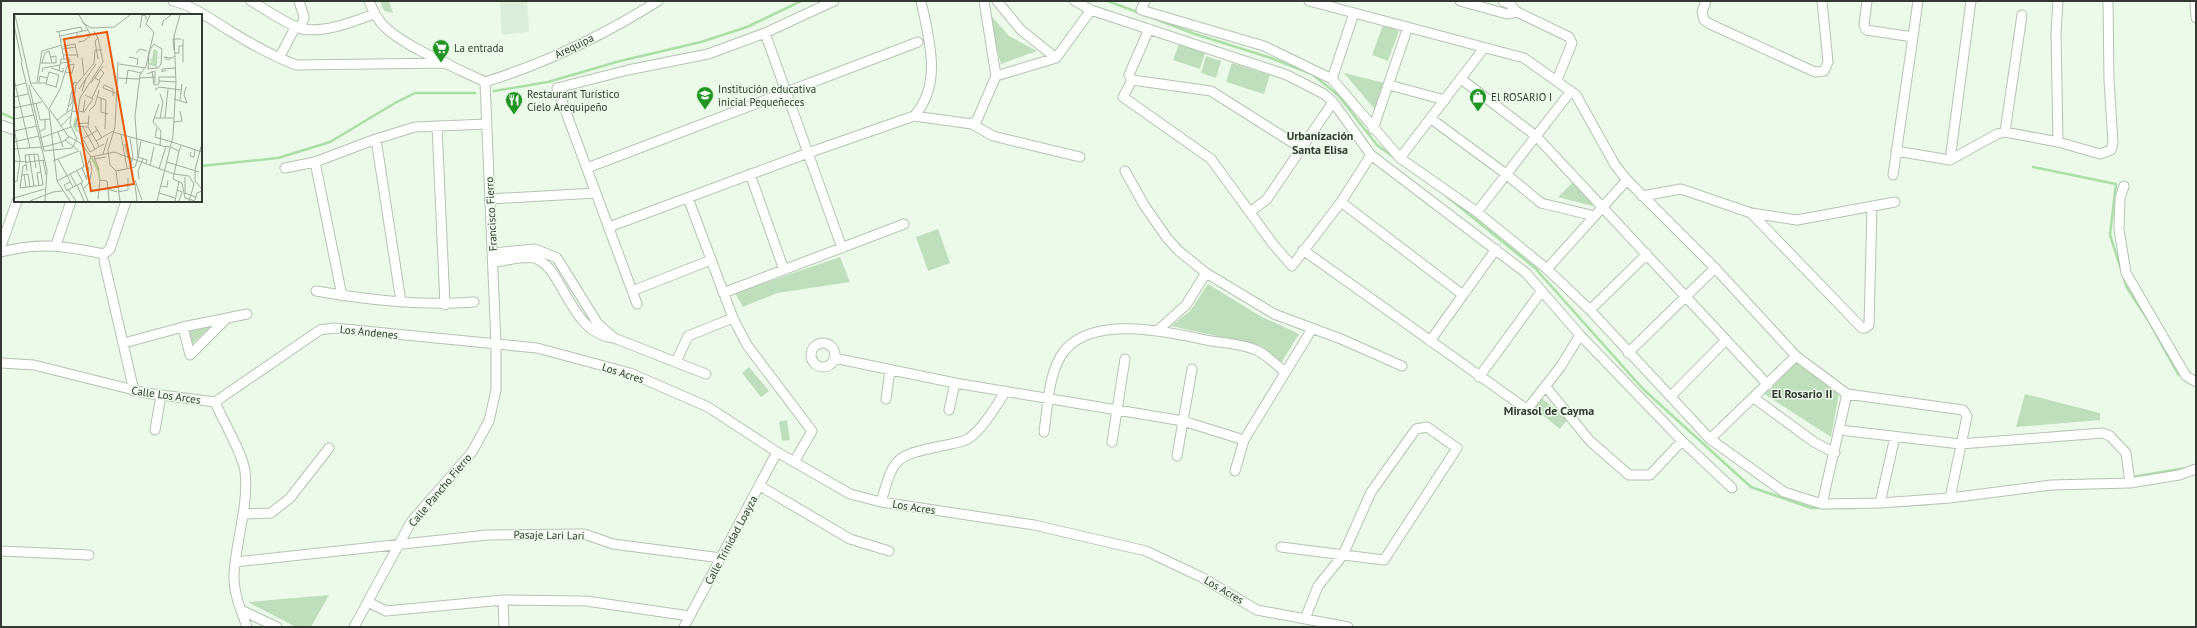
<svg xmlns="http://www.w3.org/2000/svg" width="2197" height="628" font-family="'PT Sans',sans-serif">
<rect width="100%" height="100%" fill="#ebfae9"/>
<path fill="#daeed9" d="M500,1H527L529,32L502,35Z"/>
<path fill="#bfdfbc" d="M380,1H389L393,13L384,11Z
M986,10L1009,36L1037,51L1001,64Z
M1383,25L1399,31L1388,61L1372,55Z
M1179,44L1205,53L1200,69L1173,60Z
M1206,56L1221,61L1216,78L1201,73Z
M1232,63L1270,75L1264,94L1226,82Z
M1344,73L1385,83L1377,112Z
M1576,179L1595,204L1592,206L1558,197Z
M938,229L950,263L928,271L916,237Z
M840,257L850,282L777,293L743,307L735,293Z
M1208,284L1260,316L1299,334L1281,363L1262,346L1171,326L1190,311Z
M217,321L191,345L187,329Z
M1793,361L1839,393L1831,437L1761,392Z
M749,367L769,391L761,397L742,373Z
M2025,394L2100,413V420L2016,427Z
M1539,396L1568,419L1560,429L1531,406Z
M787,420L790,440L782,441L779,422Z
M329,595L311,627H296L248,602Z"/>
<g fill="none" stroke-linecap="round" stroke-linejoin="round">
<path stroke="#acdea8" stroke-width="2.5" d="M1108,1L1195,34L1271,58L1312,74L1338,95L1377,145L1395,158
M494,91L548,82L620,61L701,42L747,27L801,1
M1,113L15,119
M201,166L278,158L330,142L395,103L415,93H475
M2033,167L2116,184L2110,235L2127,288L2148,320L2178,374L2182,376
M1444,194L1535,268L1643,389L1751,487L1811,508H1854
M2132,477L2186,468
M1893,506L1928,504"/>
<g stroke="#b5c3b3" stroke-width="11">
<path id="minor" d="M173,1C194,6 212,20 230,31C251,44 273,56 296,65L447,63
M251,1C262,7 291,27 302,29C326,33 352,22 374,14
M299,1L304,17L301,29
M369,1C373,11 377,20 385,27C405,47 459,69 485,82
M997,1L1021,30L1056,58
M1075,1L1091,10L1287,75L1324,94L1333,102L1371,155L1526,273L1580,335L1682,441L1732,488
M1145,1L1141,10L1264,46L1332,79L1400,158L1477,212L1547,269L1590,310L1710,439L1784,492L1822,504L1880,503L1950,498L2051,485L2130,483L2179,475L2196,469
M1309,1L1524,58L1576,95L1615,165L1627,180L1715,268L1796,356L1847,394L1963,410L1967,416L1950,498
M1460,1L1507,14L1517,12
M1503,1L1510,4L1517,12L1569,37L1572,43L1557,80
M1706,1L1702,12L1704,20L1710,24L1815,72L1824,71L1828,62L1822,1
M1867,1L1864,25L1866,30L1913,37L1918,1
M2195,1L2196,18
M765,33L842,248
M279,58L296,26
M996,76L1056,58L1091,10
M1332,79L1354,13
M1461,79L1536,136L1768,385
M1132,80L1123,97L1211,159L1273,244L1292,266L1341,202L1371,155
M1132,80L1211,91L1301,148
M1132,80L1129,75L1149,29
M485,82C546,63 604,35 658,1
M1389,85L1445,100
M914,116L972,124L993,136L1080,157
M1430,118L1506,174L1541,203L1595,216
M972,124L977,120L996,76L984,1
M1,125L15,130
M437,126L445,305
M1373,129L1408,27
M2005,132L2022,15
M376,139L401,302
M2058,142L2056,33L2058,1
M1896,151L1950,160L1997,134L2005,132L2058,142L2100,154L2111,150L2113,143L2109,80L2108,1
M1400,158L1484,48
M1950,160L1971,1
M315,162L342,296
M285,168L315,162L376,139L415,127L487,124
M587,168L918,42
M1125,171L1144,205L1167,238L1179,251L1206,273L1274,314L1341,339L1402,366
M750,174L784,270
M1893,175L1913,37
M2124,186L2120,198L2119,229L2126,273L2186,376L2196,382
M1642,196L1681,189L1751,213L1797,220L1895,202
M688,198L733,318L747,345L812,431L794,462
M489,199L596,193
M1341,202L1463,295
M1250,212L1267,199L1333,102
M1477,212L1571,91
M1751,213L1862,328H1865L1869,325L1872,207
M609,227L808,153L914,116C943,84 929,39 921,1
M56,245L71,201
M1,246L17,201
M1303,250L1525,408L1529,407L1561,366L1580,335
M1,252C41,242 65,246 104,254L110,249L126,201
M493,253L535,249L557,258L598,324L614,338
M104,261L134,391
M494,262C504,261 525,256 534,258C564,266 568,333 614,338L706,374
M1547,269L1627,180
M316,291C369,300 421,306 474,302
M632,291L711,260
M723,293L904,224
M637,304L557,88L628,70L708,54L765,33L834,1
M1590,310L1647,254
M183,327L190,355L226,319
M1157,331L1186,305L1206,273
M1430,341L1496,249
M124,343L183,327L247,314
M811 355a12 12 0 1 1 24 0a12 12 0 1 1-24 0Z
M1628,353L1715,268
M834,358L955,383L1183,421L1244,440L1312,329
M676,362L688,336L733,318
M1,363L34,365L146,393L215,402
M1479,377L1541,292
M1546,387L1590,441L1629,475H1650L1682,441
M1671,396L1726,340
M1754,398L1814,442L1835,453
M886,399L890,370
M215,402L320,330L334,328L537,348L630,373L708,407L777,452L850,494L881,502L1034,525L1146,551L1201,577L1257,610L1348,627
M215,402C223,421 242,452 245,471C249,507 235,542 234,577C234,594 241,611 247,627
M949,410L955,383
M155,430L161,395
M1840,430L1960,444L2103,433L2110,436L2126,453L2130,483
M1044,432C1048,406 1048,371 1065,350C1096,314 1172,333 1211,341C1225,343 1243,344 1256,350C1266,354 1276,365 1285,372
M1710,439L1796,356
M1112,442L1125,359
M1177,456L1192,369
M1235,471L1244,440
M760,486L850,539L889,551
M881,502C894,457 894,456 941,446C949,444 961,443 968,439C984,428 995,407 1006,391
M1880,503L1895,437
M1822,504L1847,394
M244,514L271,513L290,498L329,448
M1281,547L1384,560L1457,448L1427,427L1416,429L1371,492L1343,555L1318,586L1305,619
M1,551L89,555
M235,562L487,535L584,534L613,544L721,558
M503,600L504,627
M586,601L690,616
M368,602L386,611L503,600L581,601
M241,610L277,627
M354,627L411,522L472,452L489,421L496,390V345L485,82
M684,627L777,452"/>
</g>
<use href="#minor" stroke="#fff" stroke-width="9"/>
</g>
<defs>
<g id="supermarket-pin" transform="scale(0.9)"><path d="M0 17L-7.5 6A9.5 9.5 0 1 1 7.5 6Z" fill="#229624" stroke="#ebfae9"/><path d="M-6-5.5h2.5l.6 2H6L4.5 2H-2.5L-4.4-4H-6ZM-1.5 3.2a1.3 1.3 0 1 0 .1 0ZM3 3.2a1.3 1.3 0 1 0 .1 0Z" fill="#fff"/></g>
<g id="school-pin" transform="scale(0.9)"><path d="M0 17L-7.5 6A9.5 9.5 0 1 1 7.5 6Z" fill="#229624" stroke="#ebfae9"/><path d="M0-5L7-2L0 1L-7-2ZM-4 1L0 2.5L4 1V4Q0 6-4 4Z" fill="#fff"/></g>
<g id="shop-pin" transform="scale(0.9)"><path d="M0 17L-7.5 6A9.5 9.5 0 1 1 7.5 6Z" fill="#229624" stroke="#ebfae9"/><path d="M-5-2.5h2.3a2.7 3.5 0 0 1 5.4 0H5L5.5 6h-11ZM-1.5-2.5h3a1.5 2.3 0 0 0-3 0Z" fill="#fff"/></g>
<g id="restaurant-pin" transform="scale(0.9)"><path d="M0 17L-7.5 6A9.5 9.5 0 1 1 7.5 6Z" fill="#229624" stroke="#ebfae9"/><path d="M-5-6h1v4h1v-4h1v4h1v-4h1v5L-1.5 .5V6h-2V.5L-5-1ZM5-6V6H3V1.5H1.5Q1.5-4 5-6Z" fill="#fff"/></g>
</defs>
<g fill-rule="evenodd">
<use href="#supermarket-pin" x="441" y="48"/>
<use href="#school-pin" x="705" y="95"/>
<use href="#shop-pin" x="1478" y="97"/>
<use href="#restaurant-pin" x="514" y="100"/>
</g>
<g text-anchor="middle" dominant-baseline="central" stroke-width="3" stroke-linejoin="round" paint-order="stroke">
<g font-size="11" fill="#343a33" stroke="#ebfae9">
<text transform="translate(574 46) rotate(-26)">Arequipa</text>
<text transform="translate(491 214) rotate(-93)">Francisco Fierro</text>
<text transform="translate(369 332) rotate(6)">Los Andenes</text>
<text transform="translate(623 373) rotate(18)">Los Acres</text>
<text transform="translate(166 395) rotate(8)">Calle Los Arces</text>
<text transform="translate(440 490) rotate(-50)">Calle Pancho Fierro</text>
<text transform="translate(914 507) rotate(9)">Los Acres</text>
<text transform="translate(549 535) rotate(1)">Pasaje Lari Lari</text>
<text transform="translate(731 540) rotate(-62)">Calle Trinidad Loayza</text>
<text transform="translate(1224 590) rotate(30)">Los Acres</text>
</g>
<g font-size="11" fill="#343a33" stroke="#ebfae9" text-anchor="start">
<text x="454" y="48">La entrada</text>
<text x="718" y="89">Institución educativa<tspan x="718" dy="13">inicial Pequeñeces</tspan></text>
<text x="527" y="94">Restaurant Turístico<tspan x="527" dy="13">Cielo Arequipeño</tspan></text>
<text x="1491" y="97">El ROSARIO I</text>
</g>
<g font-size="12" font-weight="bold" fill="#343a33" stroke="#ebfae9">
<text x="1320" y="135">Urbanización<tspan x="1320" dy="14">Santa Elisa</tspan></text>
<text x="1802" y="393">El Rosario II</text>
<text x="1549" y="410">Mirasol de Cayma</text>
</g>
</g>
<g transform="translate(14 14)">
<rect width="188" height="188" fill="#ebfae9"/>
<path d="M140,35L144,37L143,43L147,44H143V54L134,50L138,47L134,46L138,45L139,39L136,37L139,38Z" fill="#bfdfbc"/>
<path fill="none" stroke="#acdea8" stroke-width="2" d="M62,104L60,112L63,117M78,144L84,156L86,166"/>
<path fill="none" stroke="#a2ada0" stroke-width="1" d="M1,1L17,71L35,96L43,167L56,187M68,8L77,14L100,13L116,1M0,11L8,48M148,12L149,7L157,1M126,14L128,1L132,2V6M42,18L67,13L68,17M45,18L50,45M46,22L74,16M47,26L63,23V18M64,28L70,27L77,21L65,1M140,30L148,35L147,50L144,54L134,55L135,37ZM49,32L61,30L64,44M49,35L62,33M160,36L159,25H167M122,39L126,35L133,37M161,39H165V32H169M49,41H64M115,43L124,45L123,51M68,44L70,61M157,44L150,43L154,46L161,42M84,45L81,27L84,24M7,48L33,156L31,187M169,48V25M26,49H42V42L36,43M28,49L31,39L35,37L38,49M105,50L131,54M37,54L49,58V54M152,56L148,58V55L162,54M45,57L47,45H56V48L46,49M138,57L140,71L145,70V63H162M28,58L29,54L46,51M133,60L141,57V69M103,64L125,65M126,64L141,63M0,65L16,134M85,66L90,59L87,56M145,67L162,68M23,68L28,37L48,31M25,68L26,62L33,64M16,69H32M77,69L89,52M112,70L114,56L127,59M15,71L30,137L58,134M90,71L89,74L104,80M90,71L99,75V82M0,72L12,69M42,73L45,61L35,58L32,70L35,71L42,73H43M143,74L141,76L145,73L167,76M65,75L82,50M68,77L72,64M0,83L14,80M84,83L92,86L91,115M78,84L86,67L81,64M87,84V98L94,100M160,85L173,89L170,81L172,73M166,86L168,70M22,89L26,106L36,105M145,90L139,108L147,117L146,132M55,92L58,89L59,75M0,94L28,88M35,95L46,75L53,52L60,50L58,59L51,58M36,96L54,122L68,130L77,143M58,97L64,98L66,84L89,48L84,24L80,17M65,97L70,98L79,85L71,81M75,97L81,91L85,76M53,98L60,68L63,69M65,98L61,112L74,113M69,98L71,86M75,101L74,113L85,132M140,104H159M146,104L149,88L146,80M151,104L154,75M0,105L20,101M43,106L58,95M160,108L168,107L166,97M61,110L74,109M47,112L57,102M81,112L88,124M69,113L81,135M0,114L6,146L3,167L0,168M143,114L141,123L158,128M64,116L76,138L90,130M0,117L23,112M26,117L31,115V106M44,118L49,133M99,118L152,133M107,121L113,154M26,124L57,113M70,124L84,116M116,124L119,143L116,153M51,126L64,136M82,127L99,117M127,127L124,143L133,146L132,150M0,128L25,122M158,128L188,138M188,129L181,156V167L188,175M111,130L114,144M29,133L48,128L55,123M157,133L165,137L167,132M58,134L63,125L56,110L62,71L80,49L81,36H88M0,135L28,133M66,137L70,153M165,137L159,165L168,169L171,184L181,187M177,138L176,142L180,143L181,136M89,140L94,124M15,141L20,172M20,141L22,154M80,142L85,156M77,143L100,138L160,160L175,162L180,170M44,145L59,173M80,145L92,143M29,146L32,161M0,147L14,148L31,146M39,147L65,137M153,148L185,158M12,151L9,152L6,174L29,171L24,140L11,141L13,157M136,152L140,133M121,153L124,143L121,102L126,61L132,52L140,18L132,10L136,1M68,154L73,166M145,155L152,132L156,133M102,157L96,151L94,136L101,113L104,48M102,157L106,187M102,157L121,153M10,160L12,173M56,160L62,171M8,161L14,160L16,173M72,164L75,156L73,151M125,165L124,157L129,145M121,166L128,186M43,167L73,151L77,143M67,169L74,187M121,170L123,187M63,171L70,187M25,172L23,159L27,158M147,172L153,173L154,166M70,174L75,169L78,156L76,147M54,175L62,187M94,175L95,187M53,176L50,171L56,168M163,176L168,178L165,187M52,177L69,168L63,157M104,178L114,176V164M145,179L161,184M170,179L182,183M171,179V163M0,184L31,175M84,185L86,166L93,167L94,175L103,178M181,186L183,179L188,177M16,187L39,178L48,177M143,187L159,122L162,68L160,22L166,1M161,187L165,168M175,187L180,170"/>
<path fill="#e8590c" fill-opacity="0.15" stroke="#e8590c" stroke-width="2" d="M93,18L120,170L77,177L50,25Z"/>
<rect width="188" height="188" fill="none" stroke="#343a33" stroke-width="2"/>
</g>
<rect width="2197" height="628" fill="none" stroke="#343a33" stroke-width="4"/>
</svg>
